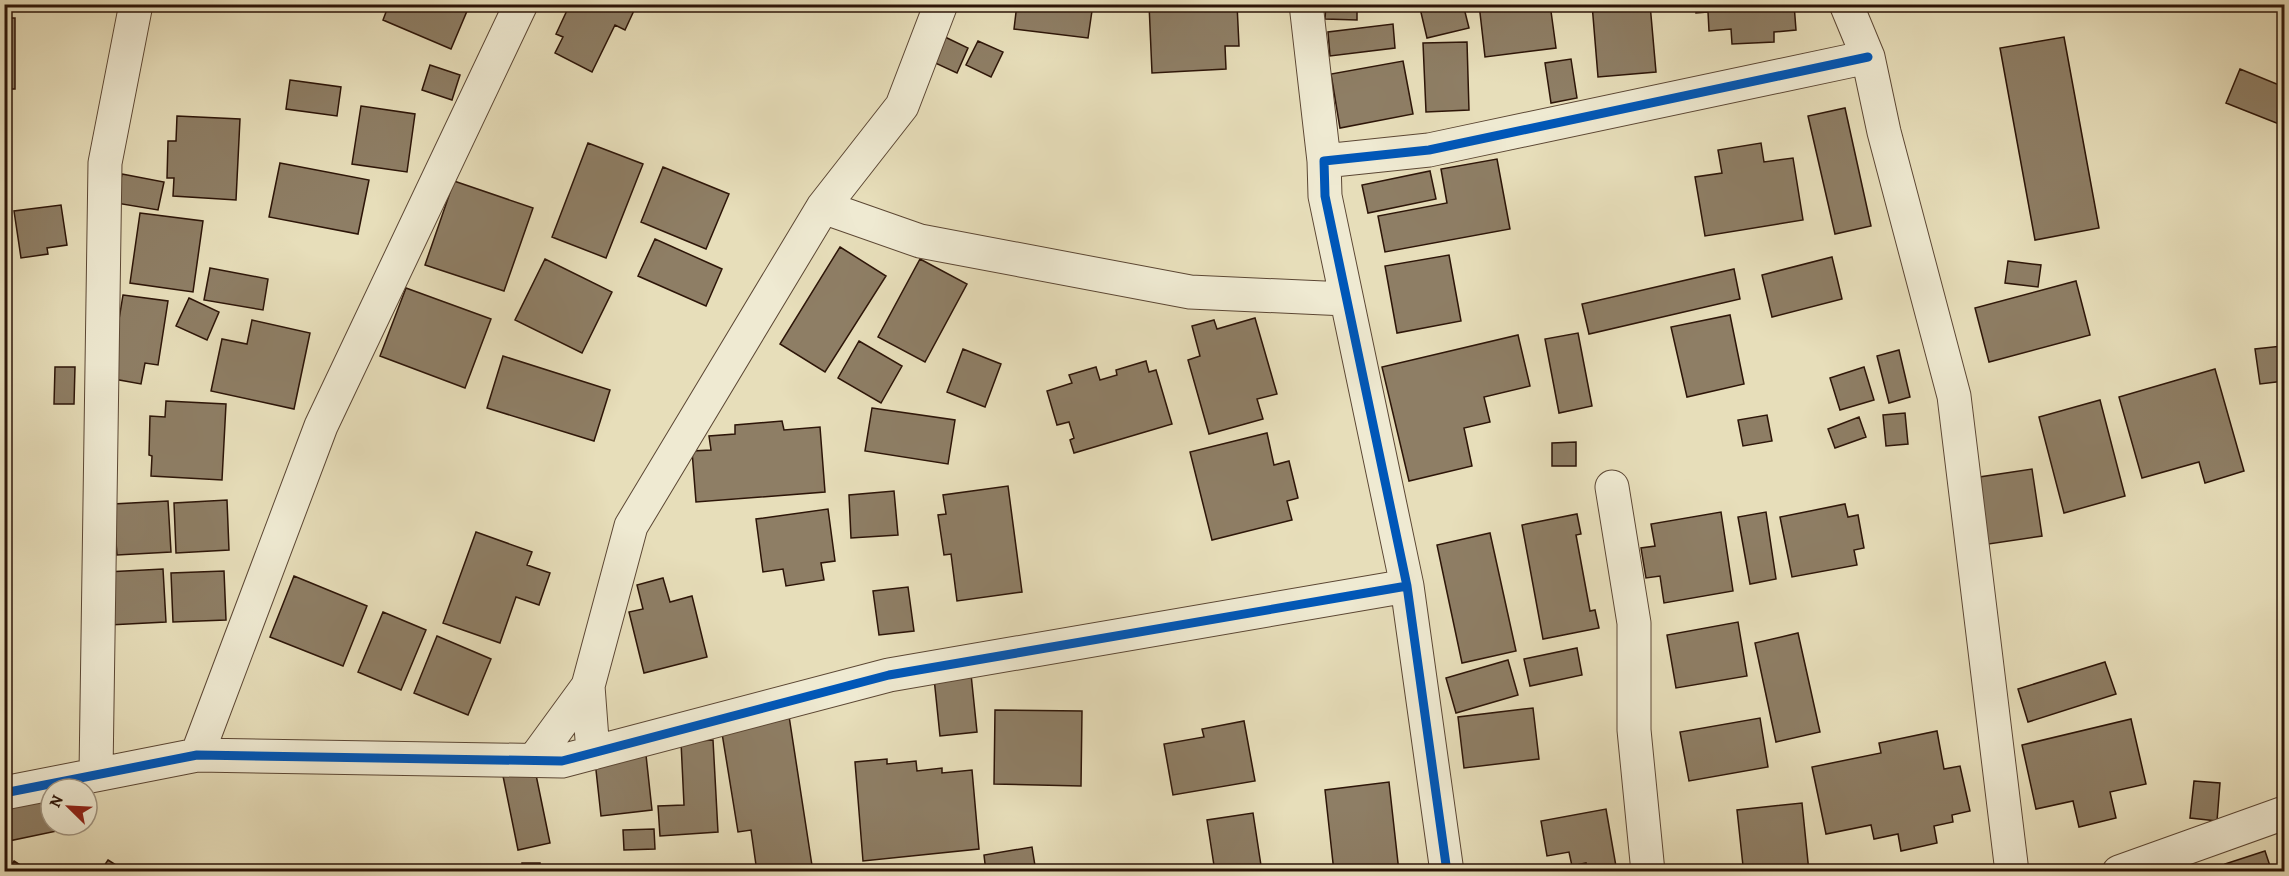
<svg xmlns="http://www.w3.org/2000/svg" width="2289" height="876" font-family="Alegreya,serif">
<rect width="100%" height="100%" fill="#e7deba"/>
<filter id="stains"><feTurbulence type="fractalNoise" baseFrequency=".00333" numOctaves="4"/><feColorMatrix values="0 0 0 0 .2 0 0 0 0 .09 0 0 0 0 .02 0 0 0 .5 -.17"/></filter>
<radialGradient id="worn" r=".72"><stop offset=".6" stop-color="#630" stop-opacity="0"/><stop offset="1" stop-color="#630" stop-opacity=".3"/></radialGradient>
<path fill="#8e7e65" stroke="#2d1508" stroke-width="1.5" d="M389,4H470L451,49L383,20Z
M570,4H637L625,30L615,25L592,72L555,53L563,37L556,34Z
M1017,4H1093L1088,38L1014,29Z
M1149,4H1237L1239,46H1225L1226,69L1152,73Z
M1326,4H1357V20L1325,19Z
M1419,4H1463L1469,28L1427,38Z
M1479,4H1550L1556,48L1485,57Z
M1592,4H1650L1656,72L1598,77Z
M1696,4H1794L1796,30L1774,32V42L1732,44L1731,29L1709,31L1708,12L1696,13Z
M4,18H15V89H4Z
M1393,24L1395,48L1330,56L1328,32Z
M945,37L968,48L957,73L933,62Z
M2064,37L2099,228L2035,240L2000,48Z
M978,41L1003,52L991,77L966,65Z
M1467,42L1469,110L1426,112L1423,43Z
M1571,59L1577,98L1551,103L1545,63Z
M1403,61L1413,114L1340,128L1331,74Z
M430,65L460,75L452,100L422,90Z
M2240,69L2284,87V109L2279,124L2226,103Z
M290,80L341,87L337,116L286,109Z
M361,106L415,114L407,172L352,164Z
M1845,108L1871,226L1835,234L1808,116Z
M177,116L240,119L236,200L173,196L174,178H167L168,141H176Z
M588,143L643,164L606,258L552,237Z
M1761,143L1764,162L1793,158L1803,220L1705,236L1695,177L1722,173L1718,150Z
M1497,159L1510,229L1385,252L1378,216L1447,203L1441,169Z
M280,163L369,180L358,234L269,217Z
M663,167L729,194L706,249L641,222Z
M1430,171L1436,199L1368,213L1362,185Z
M122,174L164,182L158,210L116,203Z
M454,181L533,208L504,291L425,265Z
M61,205L67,245L47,248L48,254L21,258L14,211Z
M140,213L203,221L193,292L130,283Z
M655,239L722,269L706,306L638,276Z
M840,247L886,276L825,372L780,344Z
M1449,255L1461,321L1397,333L1385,266Z
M1832,257L1842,299L1772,317L1762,275Z
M545,259L612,292L582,353L515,320Z
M920,259L967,284L925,362L878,337Z
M2008,261L2041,265L2038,287L2005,283Z
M210,268L268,279L263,310L204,300Z
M1734,269L1740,299L1589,334L1582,304Z
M2076,281L2090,335L1989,362L1975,308Z
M406,288L491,319L465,388L380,356Z
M123,295L168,301L158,365L145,363L141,384L114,379L113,356Z
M189,298L219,312L207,340L176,326Z
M1730,315L1744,384L1687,397L1671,327Z
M1255,318L1277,394L1257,399L1263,419L1209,434L1188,360L1200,356L1192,326L1214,320L1217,329Z
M252,320L310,333L294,409L211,391L222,339L247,344Z
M1578,333L1592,406L1559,413L1545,339Z
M1518,335L1530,386L1484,397L1490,422L1464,428L1472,466L1409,481L1382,367Z
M859,341L902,366L881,403L838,378Z
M2282,346L2284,381L2260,384L2255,349Z
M963,349L1001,364L985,407L947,392Z
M1899,350L1910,397L1889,403L1877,356Z
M503,356L610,390L594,441L487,408Z
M1146,361L1149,372L1156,370L1172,424L1074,453L1070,440L1074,438L1069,422L1057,425L1047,391L1072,383L1069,375L1096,367L1100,380L1117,375L1116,370Z
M55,367H75L74,404H54Z
M1864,367L1874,400L1840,410L1830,378Z
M2215,369L2244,471L2205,483L2199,462L2142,478L2119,397Z
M2100,400L2125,496L2064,513L2039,417Z
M166,401L226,404L222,480L151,476L152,456L149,455L150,416L165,417Z
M872,408L955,420L948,464L865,451Z
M1905,413L1908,444L1886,446L1883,415Z
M1767,415L1772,441L1743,446L1738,420Z
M1859,417L1866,437L1835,448L1828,429Z
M782,421L784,430L820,427L825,492L696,502L692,451L711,450L709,436L735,434V425Z
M1267,433L1274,465L1289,461L1298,498L1287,501L1292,520L1212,540L1190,452Z
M1576,442V466H1552V443Z
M2032,469L2042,536L1982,545L1973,478Z
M1008,486L1022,592L957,601L951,554L944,555L938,515L946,514L943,495Z
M894,491L898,535L851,538L849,495Z
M227,500L229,550L176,553L174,503Z
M168,501L171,552L117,555L113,504Z
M1845,504L1848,517L1858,515L1864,548L1854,550L1857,565L1792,577L1780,517Z
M828,509L835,561L821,563L824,580L786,586L783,569L763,572L756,519Z
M1721,512L1733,591L1664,603L1660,576L1646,578L1641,548L1655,546L1651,524Z
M1766,512L1776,579L1750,584L1738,517Z
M1577,514L1581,534L1576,535L1590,611L1595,610L1599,628L1543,639L1522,525Z
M476,532L532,552L527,565L550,573L539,605L516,597L500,643L443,623Z
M1490,533L1516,651L1462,663L1437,545Z
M163,569L166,622L109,625L106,572Z
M224,571L226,620L173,622L171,573Z
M294,576L367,606L343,666L270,637Z
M663,578L670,602L692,596L707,657L644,673L629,612L643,609L637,585Z
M908,587L914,631L879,635L873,591Z
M383,612L426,630L401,690L358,672Z
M1738,622L1747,676L1676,688L1667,635Z
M1798,633L1820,732L1776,742L1755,643Z
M437,636L491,659L468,715L414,693Z
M1577,648L1582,675L1530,686L1524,659Z
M1508,660L1518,695L1456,713L1446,678Z
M2105,662L2116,694L2028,722L2018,689Z
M971,674L977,732L940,736L934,678Z
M1533,708L1539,759L1464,768L1458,717Z
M995,710L1082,711L1081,786L994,784Z
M789,716L813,872H757L751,830L738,832L721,727Z
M1760,718L1768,767L1689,781L1680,732Z
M2131,719L2146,784L2110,792L2116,818L2079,827L2073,801L2036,809L2022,745Z
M1244,721L1255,781L1173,795L1164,744L1204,737L1202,729Z
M1937,731L1944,769L1960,766L1970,811L1952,815L1953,822L1934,826L1937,843L1901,851L1898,834L1874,839L1871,825L1826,834L1812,767L1881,753L1879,743Z
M713,740L718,832L660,836L658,806L684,805L681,742Z
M646,755L652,810L601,816L595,761Z
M887,759V764L916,761L917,771L942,768V773L972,770L979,849L863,861L855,762Z
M535,770L550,843L518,850L503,776Z
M2194,781L2220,783L2217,821L2190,818Z
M1389,782L1399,872H1334L1325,790Z
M51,797V825H76V827L4,842V806Z
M1802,803L1809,872H1720L1719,868L1743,866L1737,810Z
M1606,809L1617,872H1588L1586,863L1572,866L1569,852L1547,856L1541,821Z
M1253,813L1262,872H1215L1207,820Z
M654,829L655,849L624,850L623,830Z
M1032,847L1036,872H986L984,855Z
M2265,851L2272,872H2227L2225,864Z
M108,860L127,872H100Z
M14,861L31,872H7Z
M522,863H540V872H522Z"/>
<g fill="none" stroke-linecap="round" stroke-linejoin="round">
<g stroke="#5c4734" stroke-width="35">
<path id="minor" d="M1306,4L1324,161
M1846,4L1868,57L1884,132L1954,396L2012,872
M823,207L920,241L1190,292L1346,299
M1612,487L1634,623V730L1648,872
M588,686L593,753
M197,755L321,426L521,4
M534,760L588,686L631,526L823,207L902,106L941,4
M96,774L105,163L136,4
M4,793L197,755L562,761L889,675L1407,586
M1447,872L1407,586L1325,196L1324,161L1429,150L1868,57
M2119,872L2284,813"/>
</g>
<use href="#minor" stroke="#efead2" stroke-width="33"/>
<g stroke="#efead2" stroke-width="13">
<path id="cycleway" d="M4,793L197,755L562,761L889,675L1407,586
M1447,872L1407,586L1325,196L1324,161L1429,150L1868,57"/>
</g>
<use href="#cycleway" stroke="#0057b8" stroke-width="9"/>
</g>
<rect width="2289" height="876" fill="none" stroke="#e7deba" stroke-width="24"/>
<rect x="6" y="6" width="2277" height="864" fill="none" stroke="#2d1508" stroke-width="3"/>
<rect x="12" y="12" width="2265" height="852" fill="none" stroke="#2d1508" stroke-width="1.5"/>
<g transform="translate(69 807) rotate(294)"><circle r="28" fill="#efead2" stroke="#a19581" stroke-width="1.5"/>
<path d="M0-4.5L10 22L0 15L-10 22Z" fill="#8f2418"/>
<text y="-9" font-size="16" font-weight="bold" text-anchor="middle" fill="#2d1508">N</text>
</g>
<rect width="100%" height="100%" filter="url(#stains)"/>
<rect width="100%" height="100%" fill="url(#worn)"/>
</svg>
